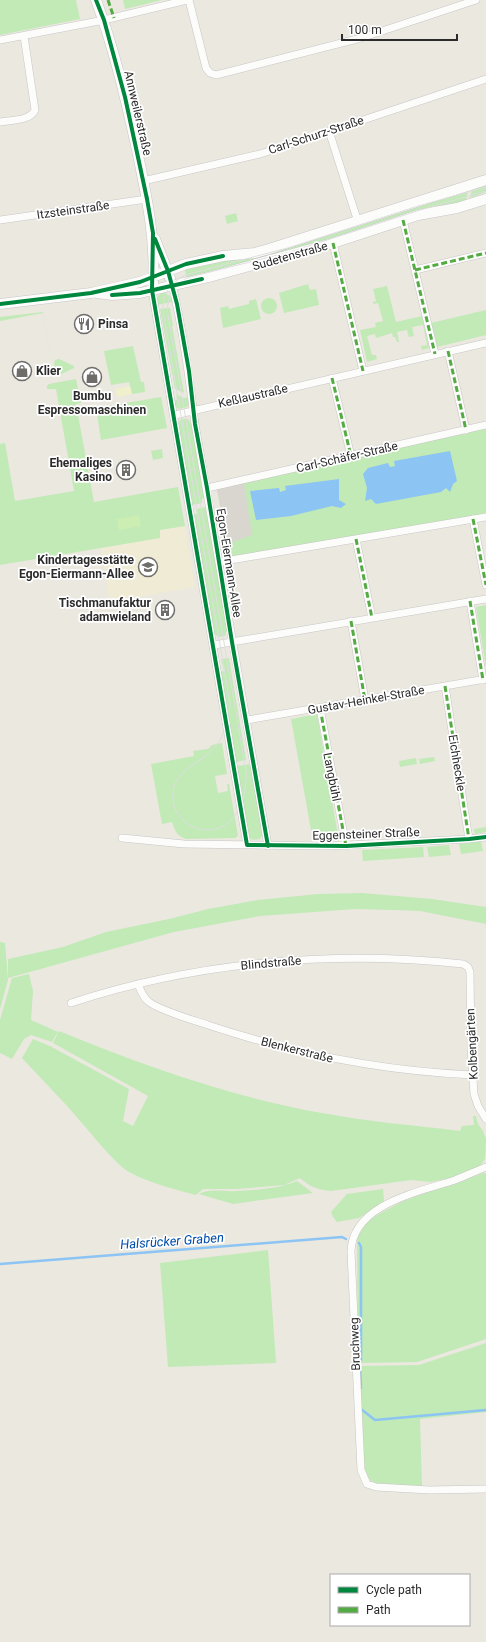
<svg xmlns="http://www.w3.org/2000/svg" width="486" height="1642" font-family="Roboto,sans-serif">
<rect width="100%" height="100%" fill="#ebe8e0"/>
<path fill="#efebd4" d="M185,526L195,587L110,602L101,548L160,538V530Z"/>
<path fill="#c1eab6" d="M0,0H76L80,19L0,35Z
M123,0H162L125,9Z
M486,185V192L470,198L472,190Z
M461,190L463,193L468,191L466,200L467,203L310,248L187,279L185,270L232,259Z
M236,213L238,221L227,224L225,216Z
M308,284L310,290L316,289L319,305L284,313L279,293Z
M387,286L396,322L422,316L429,348L422,350L421,346L427,345L423,325L412,327L414,336L409,337L407,330L397,332L399,342H397L395,337H393L392,333L376,338L375,334L367,336L372,355H376L377,359L367,362L360,330L376,327L375,323L383,321L378,303L373,304V302L376,301L373,289Z
M163,292L170,296L173,302L156,305L158,296Z
M261 306a8 8 0 1 1 16 0a8 8 0 1 1-16 0Z
M256,299L261,319L223,328L220,308L228,306L229,309L249,304V301Z
M170,308L173,326H172L184,393L175,389L160,309Z
M486,310V335L437,347L431,323Z
M43,312L54,376L43,313L0,321V317Z
M133,346L141,382H144L145,392L132,394L129,382L111,385L104,351Z
M59,359L74,366V368L57,376L54,364L55,360Z
M76,379L81,403L76,404L94,502L178,487L185,526L160,530V538L0,565V444L5,443L15,501L74,491L56,389H47V386L49,384Z
M176,394L184,398L189,397V404L187,407L179,409L175,407L173,401L177,400Z
M161,397L167,428L101,440L96,408Z
M181,419H188L192,425L205,498L202,499V503L192,505L178,424Z
M486,428V514L229,558L217,489Z
M162,449L163,458L153,460L151,451Z
M206,507L227,630L225,636L218,637L214,633L193,515L197,514L196,509Z
M486,605V667L476,607Z
M229,658L246,760L236,762L220,672L224,671L221,659Z
M317,714L339,841H313L291,719Z
M222,743L227,774L215,776L218,793L228,791L227,784H229L238,836L235,838L186,839C177,836 175,831 172,822L162,824L151,764L194,756L193,751L208,749L212,745Z
M434,757L435,761L420,764L419,759Z
M416,758L417,764L400,767L399,761Z
M251,764L263,834L260,839L253,840L250,838L249,835L237,766Z
M486,827V832L475,834L474,829Z
M481,841L483,851L461,854L459,844Z
M449,845L451,855L429,857L427,847Z
M423,847L424,857L363,861L362,850Z
M362,893L432,899L486,907V924L420,911L394,910L355,909L260,916L174,932L8,978V959L63,947L106,932L169,919L208,909L258,900L318,894Z
M0,942L5,943L8,980L0,1009Z
M29,974L33,991L31,1020L58,1032L52,1042L31,1035L24,1039L12,1059L0,1053V1020L12,978Z
M59,1031C144,1066 232,1097 322,1113C368,1122 414,1125 460,1131L462,1126L474,1125L473,1116H476L478,1124L483,1131L486,1139L485,1159L480,1166L450,1178L431,1182L411,1180L331,1191C318,1190 310,1187 300,1178L284,1185L237,1189H203L196,1195C173,1189 150,1183 129,1172C114,1163 93,1135 80,1121C62,1099 41,1079 22,1058L33,1039L50,1046L129,1089L123,1121L133,1126L148,1096L53,1043Z
M482,1173H486V1339L417,1362L358,1363L357,1236L370,1219L401,1202L475,1174L476,1176Z
M297,1181L313,1193L233,1204L199,1194C210,1188 223,1192 236,1191C256,1190 278,1189 297,1181Z
M383,1189L384,1201L359,1218L337,1222L333,1217L331,1212L347,1194Z
M268,1250L276,1363L168,1367L160,1263Z
M486,1343V1412L420,1419L422,1486H383L370,1480L364,1470L358,1369L360,1366L419,1365Z"/>
<path fill="#f0f0cc" d="M130,386L132,394L117,397L115,389Z"/>
<path fill="#cdeeb3" d="M139,515L141,526L119,530L117,519Z"/>
<path fill="#d9d6cf" d="M244,483L252,535L227,544L217,489Z"/>
<path fill="#8cc4f3" d="M450,451L457,481L453,484L450,492L446,488L441,492L376,504L371,499L365,501L367,488L363,474L368,468L388,463L390,467L395,466L394,461Z
M339,479V500L346,504L341,508L332,506L291,516L256,520L250,491L279,488L280,492L286,490L285,486Z"/>
<g fill="none" stroke-linecap="round" stroke-linejoin="round">
<path stroke="#8cc4f3" stroke-width="2.5" d="M359,1243L361,1247V1361
M0,1264L342,1237L346,1239
M360,1367L361,1388
M361,1409L375,1420L486,1410"/>
<g stroke="#c8c6c6" stroke-width="8">
<path id="street" d="M189,0L206,68L210,73L216,75L361,38L476,0
M0,40L104,20L187,0
M0,122C11,120 30,121 35,110L24,36
M329,131L358,222
M143,181L260,154L288,145L486,79
M0,220L147,199
M403,220L435,354
M333,243L363,371
M415,270L486,253
M172,284C183,330 189,377 195,424L268,846
M152,290L247,845
M448,351L466,430
M332,378L351,456
M175,415L486,343
M207,488L486,425
M473,519L486,585
M356,539L372,618
M219,562L486,517
M470,601L483,680
M351,621L365,700
M214,645L486,599
M445,686L469,839
M320,708L346,846
M247,720L486,679
M122,838L184,844L326,846L469,839L486,837
M138,984C141,991 143,998 149,1002C161,1011 193,1020 208,1025C295,1054 382,1071 473,1075
M71,1003C196,962 333,950 463,964L468,967L470,972L471,1048L474,1094L478,1106L486,1119
M486,1167C476,1171 465,1176 455,1180C419,1192 352,1204 351,1252L361,1470L367,1484L376,1487L429,1490L486,1489"/>
</g>
<g stroke="#c8c6c6" stroke-width="11">
<path id="secondary" d="M96,0C114,48 126,100 137,150C146,194 156,238 153,283
M155,239L170,278
M97,293L112,295L140,293L209,277L333,243L418,215L457,208L486,199
M0,304L91,293L140,282L186,264L223,256L255,253L269,249L486,180"/>
</g>
<use href="#street" stroke="#fcfcfa" stroke-width="7"/>
<use href="#secondary" stroke="#fcfcfa" stroke-width="10"/>
<path stroke="#dededf" stroke-width="1" d="M486,187L418,206L291,247L185,275C172,282 162,293 163,310L230,703C230,721 224,738 212,750C196,766 170,772 173,800C176,828 213,841 232,819C243,807 247,787 246,771L168,315C166,298 173,283 190,277L290,252L417,211L486,191"/>
<path stroke="#54ab44" stroke-width="3" stroke-dasharray="6 3" stroke-linecap="butt" d="M108,0L114,18
M403,220L435,354
M333,243L363,371
M415,270L486,253
M448,351L466,430
M332,378L351,456
M473,519L486,585
M356,539L372,618
M470,601L483,680
M351,621L365,700
M445,686L469,839
M320,708L346,846"/>
<g stroke="#fff" stroke-width="6">
<path id="cycleway" d="M96,0L104,20L125,97L147,199L153,233L152,290L247,845L346,846L469,839L486,837
M155,239L168,271L177,304L189,371L195,424L207,488L232,642L268,846
M112,295L140,293L202,279
M0,304L91,293L140,282L186,264L223,256"/>
</g>
<use href="#cycleway" stroke="#00873e" stroke-width="4"/>
</g>
<defs>
<g id="restaurant-ring" transform="scale(1)"><circle r="9.5" fill="#fff" stroke="#6e6d6a" stroke-width="1.5"/><path d="M-5-6h1v4h1v-4h1v4h1v-4h1v5L-1.5 .5V6h-2V.5L-5-1ZM5-6V6H3V1.5H1.5Q1.5-4 5-6Z" fill="#6e6d6a"/></g>
<g id="shop-ring" transform="scale(1)"><circle r="9.5" fill="#fff" stroke="#6e6d6a" stroke-width="1.5"/><path d="M-5-2.5h2.3a2.7 3.5 0 0 1 5.4 0H5L5.5 6h-11ZM-1.5-2.5h3a1.5 2.3 0 0 0-3 0Z" fill="#6e6d6a"/></g>
<g id="building-ring" transform="scale(1)"><circle r="9.5" fill="#fff" stroke="#6e6d6a" stroke-width="1.5"/><path d="M-4-6H4V6H1V3H-1V6H-4ZM-2.5-4.3h1.7v1.8h-1.7ZM.8-4.3h1.7v1.8H.8ZM-2.5-1h1.7V.8h-1.7ZM.8-1h1.7V.8H.8Z" fill="#6e6d6a"/></g>
<g id="school-ring" transform="scale(1)"><circle r="9.5" fill="#fff" stroke="#6e6d6a" stroke-width="1.5"/><path d="M0-5L7-2L0 1L-7-2ZM-4 1L0 2.5L4 1V4Q0 6-4 4Z" fill="#6e6d6a"/></g>
</defs>
<g fill-rule="evenodd">
<use href="#restaurant-ring" x="84" y="324"/>
<use href="#shop-ring" x="22" y="371"/>
<use href="#shop-ring" x="92" y="377"/>
<use href="#building-ring" x="126" y="470"/>
<use href="#school-ring" x="148" y="567"/>
<use href="#building-ring" x="165" y="610"/>
</g>
<g text-anchor="middle" dominant-baseline="central" stroke-width="3.5" stroke-linejoin="round" paint-order="stroke">
<g font-size="12" fill="#2b2b2b" stroke="#fff">
<text transform="translate(138 113) rotate(77)">Annweilerstraße</text>
<text transform="translate(316 135) rotate(-18)">Carl-Schurz-Straße</text>
<text transform="translate(73 210) rotate(-8)">Itzsteinstraße</text>
<text transform="translate(290 256) rotate(-16)">Sudetenstraße</text>
<text transform="translate(253 396) rotate(-13)">Keßlaustraße</text>
<text transform="translate(347 457) rotate(-13)">Carl-Schäfer-Straße</text>
<text transform="translate(229 563) rotate(81)">Egon-Eiermann-Allee</text>
<text transform="translate(366 700) rotate(-10)">Gustav-Heinkel-Straße</text>
<text transform="translate(457 763) rotate(81)">Eichheckle</text>
<text transform="translate(332 777) rotate(79)">Langbühl</text>
<text transform="translate(366 834) rotate(-2)">Eggensteiner Straße</text>
<text transform="translate(271 963) rotate(-5)">Blindstraße</text>
<text transform="translate(472 1044) rotate(-93)">Kolbengärten</text>
<text transform="translate(297 1050) rotate(14)">Blenkerstraße</text>
<text transform="translate(355 1344) rotate(-92)">Bruchweg</text>
</g>
<g font-size="12" font-weight="bold" fill="#2b2b2b" stroke="#fff" text-anchor="end">
<text x="98" y="324" text-anchor="start">Pinsa</text>
<text x="36" y="371" text-anchor="start">Klier</text>
<text x="92" y="396" text-anchor="middle">Bumbu<tspan x="92" dy="14">Espressomaschinen</tspan></text>
<text x="112" y="463">Ehemaliges<tspan x="112" dy="14">Kasino</tspan></text>
<text x="134" y="560">Kindertagesstätte<tspan x="134" dy="14">Egon-Eiermann-Allee</tspan></text>
<text x="151" y="603">Tischmanufaktur<tspan x="151" dy="14">adamwieland</tspan></text>
</g>
<g font-size="13" font-style="italic" fill="#004eab" stroke="#fff">
<text transform="translate(172 1241) rotate(-4)">Halsrücker Graben</text>
</g>
</g>
<rect x="330" y="1574" width="140" height="52" fill="#ffffff" stroke="#aaaaaa"/>
<rect x="338" y="1587" width="20" height="6" fill="#00873e" stroke="#aaaaaa"/>
<text x="366" y="1594" font-size="12" fill="#2b2b2b">Cycle path</text>
<rect x="338" y="1607" width="20" height="6" fill="#54ab44" stroke="#aaaaaa"/>
<text x="366" y="1614" font-size="12" fill="#2b2b2b">Path</text>
<path d="M342 34v6h115v-6" fill="none" stroke="#2b2b2b" stroke-width="2"/>
<text x="348" y="34" font-size="12" fill="#2b2b2b" stroke="#ffffff" stroke-width="3" paint-order="stroke">100 m</text>
</svg>
